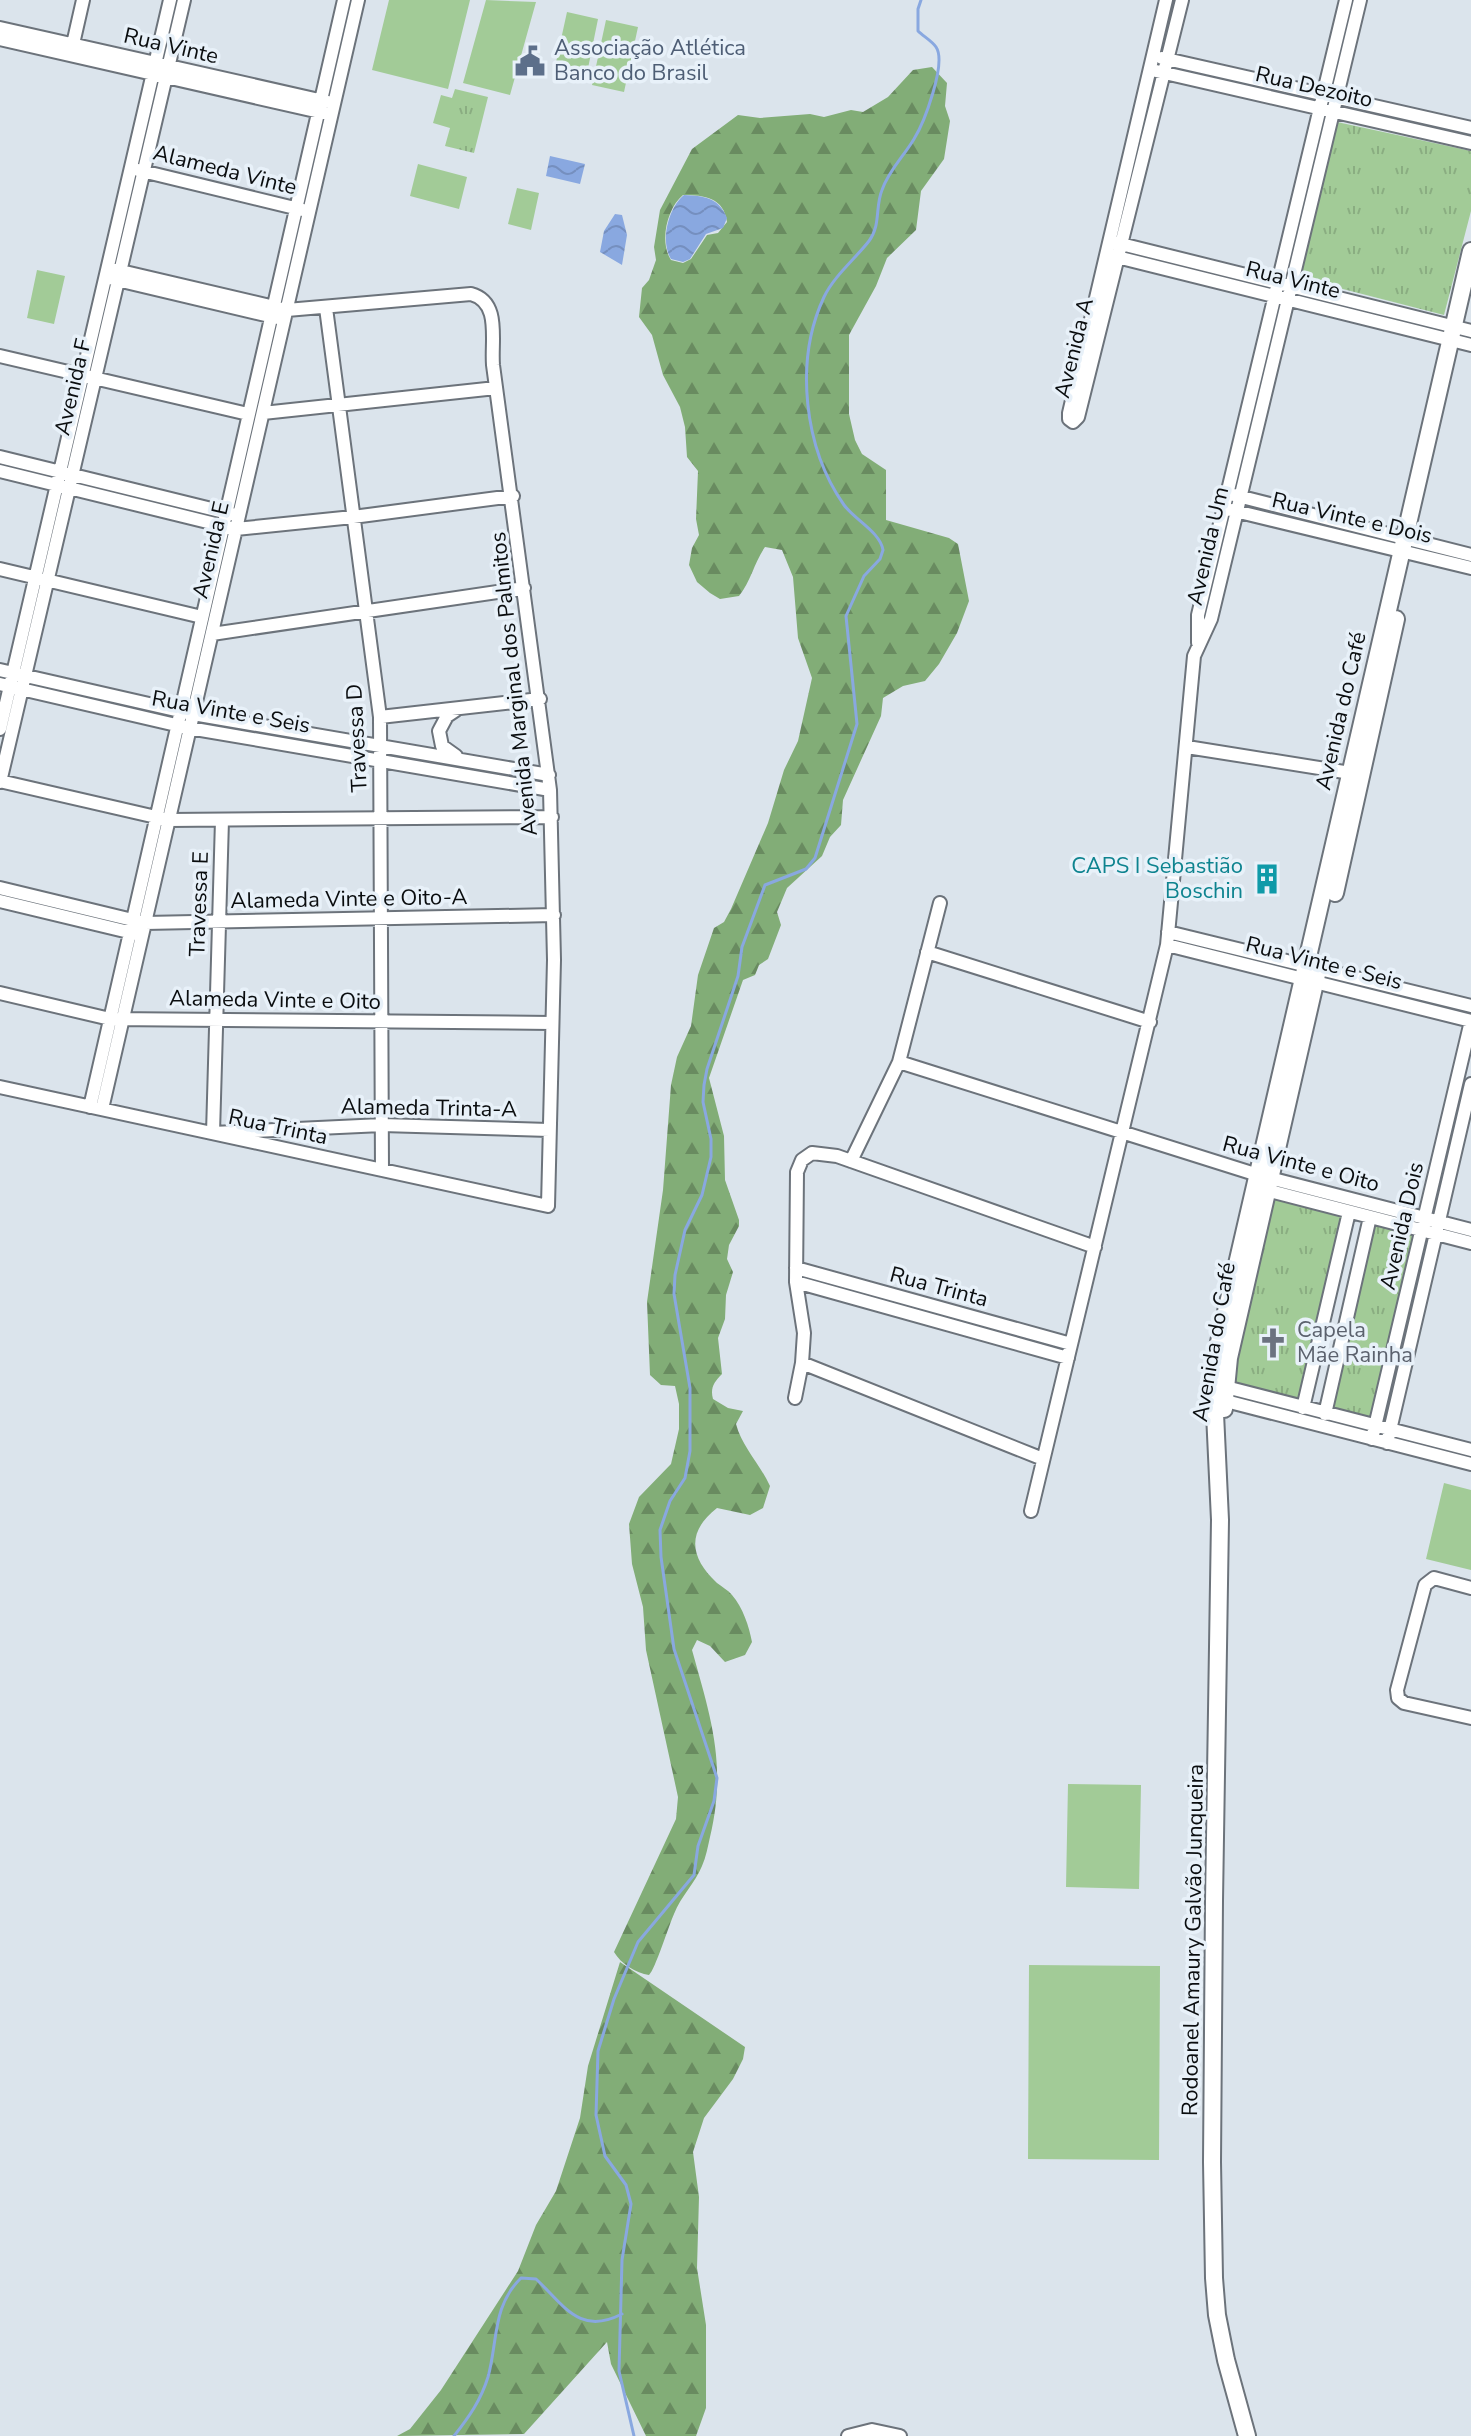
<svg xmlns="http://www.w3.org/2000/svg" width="1471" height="2436" font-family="'Nunito Sans',sans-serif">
<defs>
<pattern id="forest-firs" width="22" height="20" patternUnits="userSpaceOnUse" patternTransform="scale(2)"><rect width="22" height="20" fill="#82ad77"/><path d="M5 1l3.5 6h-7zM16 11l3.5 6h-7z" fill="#698b60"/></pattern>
<pattern id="park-tufts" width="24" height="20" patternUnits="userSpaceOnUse" patternTransform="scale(2)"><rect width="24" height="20" fill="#a2cb97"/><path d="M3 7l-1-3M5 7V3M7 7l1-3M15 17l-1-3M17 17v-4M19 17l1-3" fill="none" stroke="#8aad81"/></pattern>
<pattern id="water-waves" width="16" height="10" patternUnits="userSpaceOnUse" patternTransform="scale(2)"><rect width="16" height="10" fill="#89a8e0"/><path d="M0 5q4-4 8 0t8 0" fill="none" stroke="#758fbf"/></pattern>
</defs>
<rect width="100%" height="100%" fill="#dbe4ec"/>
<path fill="url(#forest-firs)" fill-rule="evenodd" d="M932,67L947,83L945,106L950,121L944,159L921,191L916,230L887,258L876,286L849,335V414L855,440L862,454L886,470V520L949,538L958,544L969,601L957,633L939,664L925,681L903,686L883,698L881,716L843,800L841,825L830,837L822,856L787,888L777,912L781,925L768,959L759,965L755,975L743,980L709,1078L724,1136L725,1180L739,1220V1226L729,1245L727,1259L733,1272L726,1295L725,1319L718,1338L722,1374C714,1382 710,1388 713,1399L728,1408L743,1411L736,1424C742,1447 760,1464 770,1486L763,1508L750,1515L717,1508C686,1532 690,1558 717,1583C722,1587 728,1590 732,1595C743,1608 749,1626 752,1642L745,1655L725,1662L710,1646L697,1640L692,1650C711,1718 727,1766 710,1837C708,1846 706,1857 702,1866C695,1883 681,1896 674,1914C669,1925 655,1970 649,1975C636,1973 621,1964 614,1952L676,1819L678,1797L646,1650L643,1607L632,1564L629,1524L639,1497L671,1464L679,1429V1404L675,1386L661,1385L650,1375L647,1302L663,1190L671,1085L677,1057L691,1026L698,975L714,928L724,922L731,909L768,823L784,770L798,741L812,678L798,638L793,577L782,550L765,547C754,563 751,581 739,596L720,599L710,593L697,582L689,565L692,548L699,535L696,519L698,471L687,457L685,427L680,407L663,375L652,335L639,317L642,288L649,280L656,260L654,247L660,210L692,149L738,115L760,118L810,114L824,117L851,110L863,112L888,97L913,70ZM683,195C705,195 724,198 727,222L718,233L707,235L691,259L683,263L671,260C659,242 667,208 683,195Z
M620,1962L745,2047L743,2059L733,2079L704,2118L693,2152L699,2197L697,2268L706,2325V2408L696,2436H646L611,2364L607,2342L524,2434L397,2436L410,2429L441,2390L518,2271L536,2225L556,2191L580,2118L588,2066Z"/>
<path fill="url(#park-tufts)" d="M455,89L488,97L474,153L445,146L450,128L433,123L441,95L452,98Z
M1337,122L1471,151V211L1444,315L1300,278Z
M1268,1191L1349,1212L1303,1408L1225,1388Z
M1370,1217L1421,1231L1375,1427L1325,1414Z"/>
<path fill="#a2cb97" d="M389,0H470L448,89L372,70Z
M486,0L536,2L510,95L463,83Z
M567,12L598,19L585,83L553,76Z
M606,20L638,27L624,92L592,85Z
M418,164L467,177L459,209L410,196Z
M517,188L539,193L531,230L508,224Z
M37,270L65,276L54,324L27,318Z
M1444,1483L1471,1490V1570L1426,1559Z
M1068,1784L1141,1785L1139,1889L1066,1887Z
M1029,1965L1160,1966L1159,2160L1028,2159Z"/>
<path fill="url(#water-waves)" d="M550,156L585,164L580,184L546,176Z
M684,195C703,196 719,197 727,218L723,228L706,234L690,259L683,262L671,259C660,242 668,208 684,195Z
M615,214L622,215L627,235L622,265L600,252L604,231Z"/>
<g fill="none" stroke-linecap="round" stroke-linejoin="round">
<path stroke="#89a8e0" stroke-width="3" d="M454,2436C469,2417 481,2400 488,2377C498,2341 492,2306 521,2278L536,2279C564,2305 579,2336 622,2314
M634,2436L619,2371L622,2260L631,2204L626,2185L605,2156L596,2115L598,2051L614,1999L638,1942L694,1875L698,1846L714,1801L717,1778L674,1649L661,1557L660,1530L670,1501L685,1478L690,1451V1388L674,1294L675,1275L685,1230L702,1195L711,1157V1139L703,1102L704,1085L707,1069L738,976L742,947L765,885L806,869L815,858L857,724L846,616L864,576L880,559L883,550C880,532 855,520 844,505C804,448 794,361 824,297C834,276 855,259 869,241C881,225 875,207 882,190C889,170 904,156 914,139C924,123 947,63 936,47C932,41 923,36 918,31V9L921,0"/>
<g stroke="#6c737b" stroke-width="16">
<path id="minor" d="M0,28L328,102
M0,39L324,113
M73,44L83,0
M1162,58L1471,128
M1156,71L1471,143
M138,170L303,210
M1113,242L1471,331
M1109,255L1471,345
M113,279L278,318
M326,308L380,717L382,1170
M0,356L248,414
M263,413L496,388
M1073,422L1078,417L1182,0
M1073,422L1069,419V413L1166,0
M0,457L232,514
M0,471L236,529L353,517L513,496
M1234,495L1471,555
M1231,510L1471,568
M0,569L202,617
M212,634L524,588
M1198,643V615L1346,0
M0,670L193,714L549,775
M0,684L189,728L550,790
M380,717L540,699
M0,729L170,0
M1187,747L1357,774
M456,756L442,746L439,731L447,716L456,710
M0,781L169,820L552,817
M0,782L184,0
M222,820L213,1133L382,1125L549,1130
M0,888L145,923L554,915
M0,901L137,934
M1168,932L1471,1006
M1167,945L1471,1021
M927,952L1150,1022
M0,993L110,1019L552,1023
M899,1062L1258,1175L1471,1230
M0,1087L548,1206L554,960L550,790L493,365C491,340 501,302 471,294L287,310L108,268
M90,1107L344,0
M102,1109L358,0
M851,1161L899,1062L940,903
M1262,1189L1471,1243
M796,1268L1071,1344
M796,1282L1068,1358
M802,1363L1043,1459
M1218,1385L1471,1450
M795,1398L802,1363L804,1333L796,1282L797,1172L802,1160L812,1153L837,1156L1095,1247
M1218,1399L1471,1464
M1303,1408L1349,1212
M1325,1414L1370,1217
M1372,1439L1471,1021
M1387,1443L1471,1084
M1031,1511L1167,945L1194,656L1211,619L1360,0
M1471,1588L1434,1578L1425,1585L1397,1690L1398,1698L1404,1703L1471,1718
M848,2436L872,2430L900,2436"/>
</g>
<g stroke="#6c737b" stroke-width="20">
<path id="major" d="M1335,893L1396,619
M1224,1409L1229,1358L1318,970
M1247,2436L1226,2360L1217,2315L1214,2278L1212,2162L1214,1901L1220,1520L1214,1392L1216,1355L1471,251"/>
</g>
<use href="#minor" stroke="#fff" stroke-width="12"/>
<use href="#major" stroke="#fff" stroke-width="16"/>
</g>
<defs>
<g id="civic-bare" transform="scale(2.4)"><path d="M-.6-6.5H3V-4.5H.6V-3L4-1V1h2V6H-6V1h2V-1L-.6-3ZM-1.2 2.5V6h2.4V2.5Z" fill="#5c6f8a" stroke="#e8f1f9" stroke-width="2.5" paint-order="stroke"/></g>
<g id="building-bare" transform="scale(2.4)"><path d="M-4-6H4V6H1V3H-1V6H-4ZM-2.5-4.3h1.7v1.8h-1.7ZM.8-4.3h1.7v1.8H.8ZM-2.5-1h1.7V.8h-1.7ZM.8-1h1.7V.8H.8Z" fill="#0f9aa8" stroke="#e8f1f9" stroke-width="2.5" paint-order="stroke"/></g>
<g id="church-bare" transform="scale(2.4)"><path d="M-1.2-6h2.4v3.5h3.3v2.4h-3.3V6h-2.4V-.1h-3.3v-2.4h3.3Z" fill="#6b7280" stroke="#e8f1f9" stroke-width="2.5" paint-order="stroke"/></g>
</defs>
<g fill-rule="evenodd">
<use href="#civic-bare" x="530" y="61"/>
<use href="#building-bare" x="1267" y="879"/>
<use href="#church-bare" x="1273" y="1343"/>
</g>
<g text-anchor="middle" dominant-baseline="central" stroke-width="7" stroke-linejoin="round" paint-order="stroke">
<g font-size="22" fill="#0a0d0f" stroke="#e8f1f9">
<text transform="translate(171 46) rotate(13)">Rua Vinte</text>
<text transform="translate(1314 87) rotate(13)">Rua Dezoito</text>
<text transform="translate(225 170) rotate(14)">Alameda Vinte</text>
<text transform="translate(1293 280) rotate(14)">Rua Vinte</text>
<text transform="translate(1074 348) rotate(-76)">Avenida A</text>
<text transform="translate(73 387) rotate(-77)">Avenida F</text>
<text transform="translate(1352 518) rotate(13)">Rua Vinte e Dois</text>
<text transform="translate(1208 546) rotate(-77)">Avenida Um</text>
<text transform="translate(211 550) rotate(-77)">Avenida E</text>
<text transform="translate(514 684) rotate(-96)">Avenida Marginal dos Palmitos</text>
<text transform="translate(1341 711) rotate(-77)">Avenida do Café</text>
<text transform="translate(231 712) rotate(10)">Rua Vinte e Seis</text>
<text transform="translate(357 738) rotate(-93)">Travessa D</text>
<text transform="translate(349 899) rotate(-1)">Alameda Vinte e Oito-A</text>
<text transform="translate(199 904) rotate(-88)">Travessa E</text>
<text transform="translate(1324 963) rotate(14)">Rua Vinte e Seis</text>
<text transform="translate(275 1000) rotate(1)">Alameda Vinte e Oito</text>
<text transform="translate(429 1108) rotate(1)">Alameda Trinta-A</text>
<text transform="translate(278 1127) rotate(12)">Rua Trinta</text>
<text transform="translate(1301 1164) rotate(15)">Rua Vinte e Oito</text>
<text transform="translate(1402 1226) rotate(-77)">Avenida Dois</text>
<text transform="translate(939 1287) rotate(15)">Rua Trinta</text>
<text transform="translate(1214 1342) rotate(-80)">Avenida do Café</text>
<text transform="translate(1193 1940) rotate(-89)">Rodoanel Amaury Galvão Junqueira</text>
</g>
<g font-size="22" fill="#4e5e75" stroke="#e8f1f9" text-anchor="start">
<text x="554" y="48">Associação Atlética<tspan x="554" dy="25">Banco do Brasil</tspan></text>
</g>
<g font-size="22" fill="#0d838f" stroke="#e8f1f9" text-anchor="end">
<text x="1243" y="866">CAPS I Sebastião<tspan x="1243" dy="25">Boschin</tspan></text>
</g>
<g font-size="22" fill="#5b616d" stroke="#e8f1f9" text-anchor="start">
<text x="1297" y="1330">Capela<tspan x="1297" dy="25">Mãe Rainha</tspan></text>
</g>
</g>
</svg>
